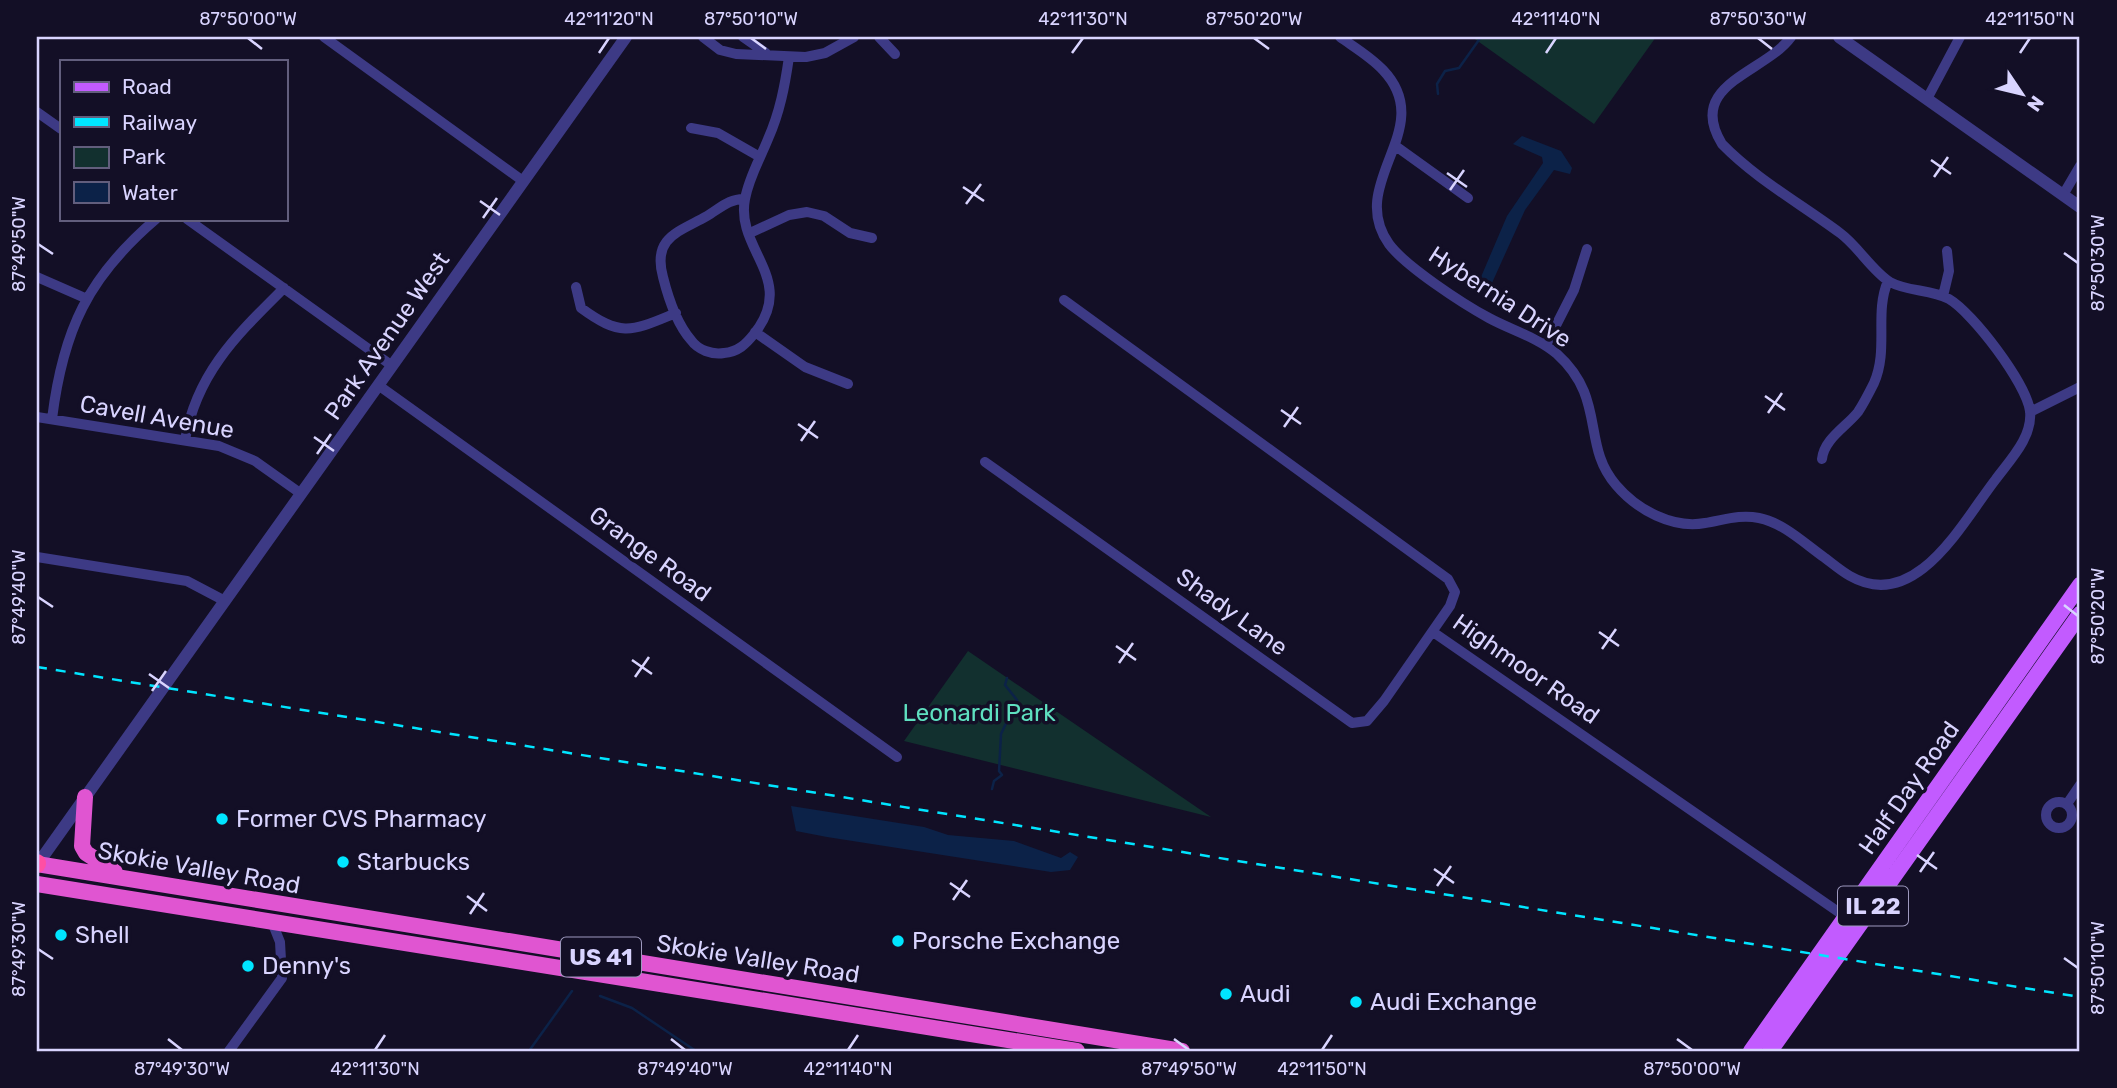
<svg xmlns="http://www.w3.org/2000/svg" width="2117" height="1088" font-family="Rubik,sans-serif">
<rect width="100%" height="100%" fill="#130f26"/>
<path fill="#12302f" d="M1472,37H1656L1594,124Z
M968,651L1211,817L904,741Z"/>
<path fill="#0c2248" d="M1522,136L1561,151L1572,168L1570,174L1554,170L1525,210L1487,294L1479,293L1459,279L1462,273L1481,277L1507,216L1543,163L1542,157L1513,144Z
M791,806L924,827L948,835L1014,841L1061,858L1070,852L1078,857L1070,870L1051,872L827,837L796,831Z"/>
<g fill="none" stroke-linecap="round" stroke-linejoin="round">
<path stroke="#0c2248" stroke-width="2.5" d="M1438,94L1437,84L1445,71L1459,68L1481,37
M992,789L994,781L1002,775L999,771L1001,734L1017,700L1005,685L1007,678
M600,996L632,1008L696,1051
M529,1051L572,991"/>
<path stroke="#3d3a85" stroke-width="10" d="M324,37L523,181
M703,37L720,50L736,54L806,57L825,53L854,37
M743,37L766,53
M879,37L895,54
M1340,37C1354,47 1371,57 1383,70C1439,129 1345,182 1389,244C1405,266 1463,304 1489,318C1511,330 1537,337 1557,354C1607,399 1581,445 1616,485C1637,510 1673,529 1705,523C1724,520 1740,514 1759,518C1784,523 1805,544 1825,558C1833,564 1841,571 1850,576C1916,614 1963,521 1996,479C2010,460 2033,437 2030,411C2026,383 1973,313 1949,299C1931,289 1908,292 1890,282C1872,271 1858,246 1840,233C1801,204 1756,179 1722,144C1685,84 1765,73 1791,37
M1927,99L1960,37
M37,112L61,129
M691,128L718,133L760,157
M1397,147L1468,198
M2063,195L2080,166
M745,199C730,198 719,209 707,216C679,232 652,237 663,277C668,297 677,324 691,340C698,350 712,355 724,353C738,352 746,344 754,334C798,279 735,250 745,199C749,177 760,159 768,139C780,112 785,85 789,57
M187,219L391,365
M750,233L789,215L807,212L824,216L850,233L872,238
M37,277L85,298
M576,287L581,308C622,338 632,331 676,313
M1943,296L1949,271L1947,251
M755,332L805,367L848,384
M1546,345L1574,290L1587,249
M378,385L897,757
M2030,412L2080,387
M37,417L219,446L255,461L300,493
M52,419C63,330 88,277 156,219
M185,440C197,372 238,334 284,288
M1822,459C1824,439 1846,427 1858,412C1864,403 1869,393 1874,383C1889,349 1874,313 1888,281
M985,462L1352,723L1367,721L1384,701L1450,606L1455,592L1448,579L1064,300
M37,557L187,581L225,601
M1433,632L1850,920
M2046 815a13 13 0 1 1 26 0a13 13 0 1 1-26 0Z
M2067,804L2080,785
M229,1051L282,978L280,942L272,922"/>
<path stroke="#3d3a85" stroke-width="12" d="M1839,37L2080,207
M37,865L626,37"/>
<path stroke="#c25bff" stroke-width="16" d="M1751,1051L2080,585
M1770,1051L2080,614"/>
<path stroke="#e055d1" stroke-width="16" d="M85,797L82,846L86,853L115,872
M37,864L1182,1051
M37,884L1077,1051"/>
<path stroke="#ff4fa3" stroke-width="18" d="M37,863V864"/>
<path stroke="#00e5ff" stroke-width="2.5" stroke-dasharray="10 9" stroke-linecap="butt" d="M37,667L2080,997"/>
</g>
<path fill="none" stroke="#d9d4ff" stroke-width="2.5" d="M248,38L262,49M751,38L766,49M1254,38L1269,49M1758,38L1772,49M599,53L609,38M1072,53L1083,38M1546,53L1556,38M2020,53L2030,38M1931,160L1951,174M1447,173L1467,187M1934,177L1948,157M963,187L984,201M1450,190L1464,170M480,201L500,215M966,204L981,184M483,218L497,198M38,244L53,254M2064,253L2078,263M1765,396L1785,410M1281,410L1301,424M1768,413L1782,393M798,424L818,438M1284,427L1298,407M314,437L334,451M801,441L815,421M317,454L331,434M38,597L53,607M2064,605L2078,616M1599,632L1619,646M1116,646L1136,660M1602,649L1616,629M632,660L652,674M1119,663L1133,643M149,674L169,688M635,677L649,657M152,691L166,671M1917,855L1937,869M1434,869L1454,883M1920,872L1934,852M950,883L970,897M1437,886L1451,866M467,896L487,911M953,900L967,880M470,914L484,893M38,949L53,959M2064,958L2078,968M168,1039L182,1050M671,1039L685,1050M1174,1039L1189,1050M1677,1039L1692,1050M375,1050L385,1035M848,1050L858,1035M1322,1050L1332,1035"/>
<g fill="#00e5ff" stroke="#130f26" stroke-width="2.5">
<circle cx="222" cy="819" r="7"/>
<circle cx="343" cy="862" r="7"/>
<circle cx="61" cy="935" r="7"/>
<circle cx="898" cy="941" r="7"/>
<circle cx="248" cy="966" r="7"/>
<circle cx="1226" cy="994" r="7"/>
<circle cx="1356" cy="1002" r="7"/>
</g>
<g text-anchor="middle" dominant-baseline="central" stroke-width="7" stroke-linejoin="round" paint-order="stroke">
<g fill="#130f26" stroke="#9e99be" stroke-width="2">
<rect x="1838" y="886.5" width="70" height="39" rx="5"/>
<rect x="561" y="937.5" width="80" height="39" rx="5"/>
</g>
<g font-size="23" font-weight="bold" fill="#d9d4ff">
<text x="1873" y="906">IL 22</text>
<text x="601" y="957">US 41</text>
</g>
<g font-size="24" fill="#d9d4ff" stroke="#130f26">
<text transform="translate(1500 297) rotate(33)">Hybernia Drive</text>
<text transform="translate(387 336) rotate(-55)">Park Avenue West</text>
<text transform="translate(157 417) rotate(10)">Cavell Avenue</text>
<text transform="translate(650 554) rotate(36)">Grange Road</text>
<text transform="translate(1232 612) rotate(36)">Shady Lane</text>
<text transform="translate(1526 669) rotate(35)">Highmoor Road</text>
<text transform="translate(1909 788) rotate(-55)">Half Day Road</text>
<text transform="translate(199 868) rotate(10)">Skokie Valley Road</text>
<text transform="translate(758 959) rotate(9)">Skokie Valley Road</text>
</g>
<g font-size="24" fill="#5fe0c0" stroke="#130f26">
<text x="979" y="713">Leonardi Park</text>
</g>
<g font-size="24" fill="#d9d4ff" stroke="#130f26" text-anchor="start">
<text x="236" y="819">Former CVS Pharmacy</text>
<text x="357" y="862">Starbucks</text>
<text x="75" y="935">Shell</text>
<text x="912" y="941">Porsche Exchange</text>
<text x="262" y="966">Denny's</text>
<text x="1240" y="994">Audi</text>
<text x="1370" y="1002">Audi Exchange</text>
</g>
</g>
<rect width="2117" height="1088" fill="none" stroke="#130f26" stroke-width="77"/>
<rect x="60" y="60" width="228" height="161" fill="#130f26" stroke="#625e7d" stroke-width="2"/>
<rect x="74" y="82" width="35" height="10" fill="#c25bff" stroke="#625e7d" stroke-width="2"/>
<text x="122" y="94" font-size="21" fill="#d9d4ff">Road</text>
<rect x="74" y="117" width="35" height="10" fill="#00e5ff" stroke="#625e7d" stroke-width="2"/>
<text x="122" y="130" font-size="21" fill="#d9d4ff">Railway</text>
<rect x="74" y="147" width="35" height="21" fill="#12302f" stroke="#625e7d" stroke-width="2"/>
<text x="122" y="164" font-size="21" fill="#d9d4ff">Park</text>
<rect x="74" y="182" width="35" height="21" fill="#0c2248" stroke="#625e7d" stroke-width="2"/>
<text x="122" y="200" font-size="21" fill="#d9d4ff">Water</text>
<g transform="translate(2022 94) rotate(125)" stroke="#130f26" stroke-width="5" paint-order="stroke">
<path d="M0-5L12 26L0 18L-12 26Z" fill="#d9d4ff"/>
<text y="-10" font-size="19" font-weight="bold" text-anchor="middle" fill="#d9d4ff">N</text>
</g>
<rect x="38" y="38" width="2040" height="1012" fill="none" stroke="#d9d4ff" stroke-width="2.5"/>
<g font-size="18" text-anchor="middle" fill="#d9d4ff">
<text x="248" y="25">87°50'00"W</text>
<text x="609" y="25">42°11'20"N</text>
<text x="751" y="25">87°50'10"W</text>
<text x="1083" y="25">42°11'30"N</text>
<text x="1254" y="25">87°50'20"W</text>
<text x="1556" y="25">42°11'40"N</text>
<text x="1758" y="25">87°50'30"W</text>
<text x="2030" y="25">42°11'50"N</text>
<text transform="translate(19 244) rotate(-90)" y="6">87°49'50"W</text>
<text transform="translate(2098 263) rotate(-90)" y="6">87°50'30"W</text>
<text transform="translate(19 597) rotate(-90)" y="6">87°49'40"W</text>
<text transform="translate(2098 616) rotate(-90)" y="6">87°50'20"W</text>
<text transform="translate(19 949) rotate(-90)" y="6">87°49'30"W</text>
<text transform="translate(2098 968) rotate(-90)" y="6">87°50'10"W</text>
<text x="182" y="1075">87°49'30"W</text>
<text x="375" y="1075">42°11'30"N</text>
<text x="685" y="1075">87°49'40"W</text>
<text x="848" y="1075">42°11'40"N</text>
<text x="1189" y="1075">87°49'50"W</text>
<text x="1322" y="1075">42°11'50"N</text>
<text x="1692" y="1075">87°50'00"W</text>
</g>
</svg>
